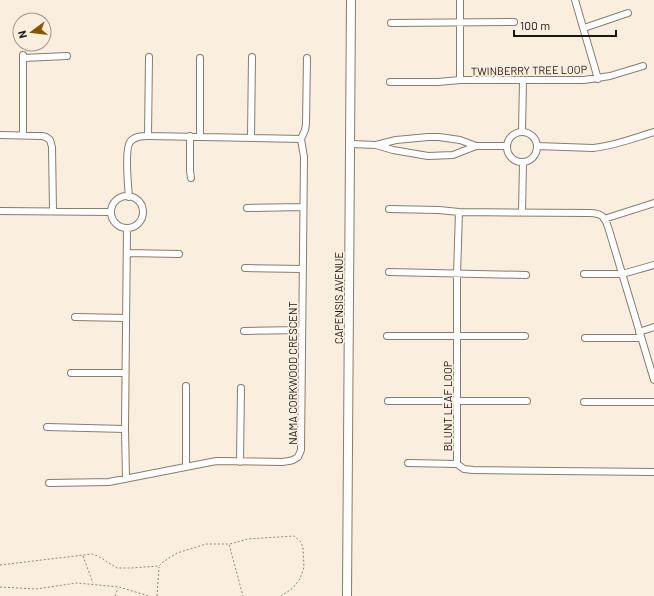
<svg xmlns="http://www.w3.org/2000/svg" width="654" height="596" font-family="Barlow,sans-serif">
<rect width="100%" height="100%" fill="#faeedf"/>
<g fill="none" stroke-linecap="round" stroke-linejoin="round">
<g stroke="#877d6f" stroke-width="8">
<path id="minor" d="M575,0L598,79
M391,23L514,22
M584,28L628,13
M23,58L67,56
M200,58V136
M460,80V0
M390,82H438L460,80H584L610,76L643,66
M507 147a15 15 0 1 1 30 0a15 15 0 1 1-30 0Z
M522,132L523,80
M0,135L42,136L46,137L50,140L52,147L53,211
M23,135V55
M148,136L149,57
M190,136V171L191,178
M251,137L252,57
M301,139L305,130L306,124L307,58
M351,144L376,145L393,150L428,156L453,155L476,146
M376,145L396,140L428,137H439L460,140L476,146H507
M537,146L593,148C614,146 634,138 654,132
M111 212a16 16 0 1 1 32 0a16 16 0 1 1-32 0Z
M129,197C128,186 125,149 130,142C135,136 142,136 148,136L301,139
M247,208L303,207
M389,209L439,210L459,212L589,213C603,213 605,217 609,230L654,380
M0,211L111,212
M522,212L523,163
M604,219L654,203
M127,253L179,254
M245,268L302,269
M389,272L526,275
M584,274H622L654,265
M75,317L126,318
M244,331L302,330
M639,332L654,327
M387,336H525
M585,338H641
M71,373H125
M388,401H527
M584,402H654
M47,427L125,429
M240,462L241,388
M408,463L457,464
M457,464V274L459,212
M457,464L464,469L473,470L654,472
M186,467V386
M126,479L125,429L127,228
M49,483L109,482L211,462L217,461L282,462L289,461L293,460L298,457L301,450L304,157L301,139"/>
</g>
<g stroke="#877d6f" stroke-width="10">
<path id="tertiary" d="M347,596L351,0"/>
</g>
<path stroke="#8f877c" stroke-width="1" stroke-dasharray="2 2" stroke-linecap="butt" d="M230,544L248,539L294,536L301,542L303,548L304,567L300,579L293,588L281,596
M83,556L93,583
M0,565L92,554L98,556L117,568H131L159,566L163,562L177,553L206,544H229L243,596
M0,587L36,589L77,583L119,587L149,596
M115,596L118,588
M157,596L159,567"/>
<use href="#minor" stroke="#fff" stroke-width="6"/>
<use href="#tertiary" stroke="#fff" stroke-width="8"/>
</g>
<g text-anchor="middle" dominant-baseline="central" stroke-width="3.5" stroke-linejoin="round" paint-order="stroke">
<g font-size="11" fill="#1b1712" stroke="#faeedf">
<text transform="translate(529 70) rotate(-1)">TWINBERRY TREE LOOP</text>
<text transform="translate(338 298) rotate(-90)">CAPENSIS AVENUE</text>
<text transform="translate(292 373) rotate(-90)">NAMA CORKWOOD CRESCENT</text>
<text transform="translate(447 406) rotate(-90)">BLUNT LEAF LOOP</text>
</g>
</g>
<g transform="translate(32 32) rotate(255)"><circle r="19" fill="#faeedf" stroke="#a1988d"/>
<path d="M0-3L7 15L0 10L-7 15Z" fill="#885600"/>
<text y="-6" font-size="11" font-weight="bold" text-anchor="middle" fill="#1b1712">N</text>
</g>
<path d="M514 30v6h102v-6" fill="none" stroke="#1b1712" stroke-width="2"/>
<text x="520" y="30" font-size="12" fill="#1b1712" stroke="#faeedf" stroke-width="3" paint-order="stroke">100 m</text>
</svg>
